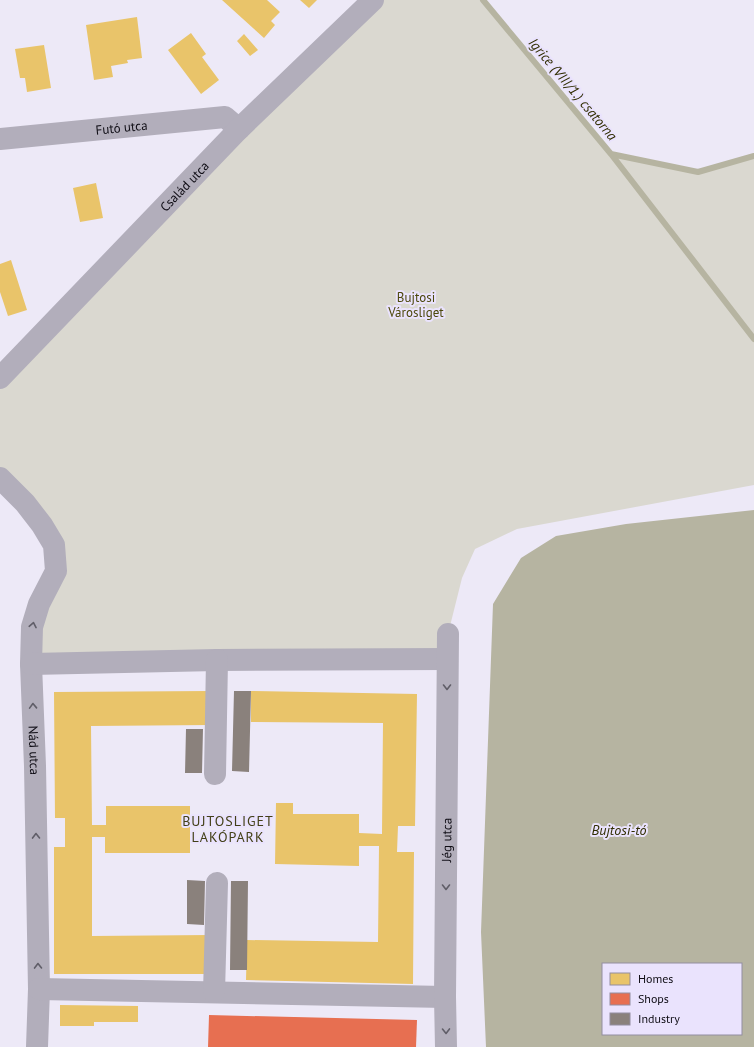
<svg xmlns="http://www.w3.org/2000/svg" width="754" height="1047" font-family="'PT Sans',sans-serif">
<rect width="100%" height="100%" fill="#ede9f7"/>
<path fill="#dad8d0" d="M375,0H483L611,154L698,172L754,157V485L517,529L475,549L462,578L448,634L447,659L31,664L54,545L0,478V378Z"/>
<path fill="#b6b4a1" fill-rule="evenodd" d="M754,510V1047H486L481,932L493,604L521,558L556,536L626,524ZM603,964H741V1034H603Z"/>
<path fill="#e9c46a" d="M222,0H267L280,12L271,21L275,25L264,38Z
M300,0H317L309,8Z
M137,17L142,58L127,60L128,63L111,66L113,77L94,80L86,25Z
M191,33L206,54L202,57L219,80L201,94L168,50Z
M244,34L258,50L250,56L237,41Z
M44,45L51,88L27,92L25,78H20L15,49Z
M96,183L103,218L80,222L73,188Z
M11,260L27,310L8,316L0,292V264Z
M210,691L211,725L91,726L92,825H106V806H190V853H105V837H92V936L210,935V974H54V847H65V818H55L54,692Z
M251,691L417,694L415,826H398L397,852H414L413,984L246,980L247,940L378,942L379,846H359V866L275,864L276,803H293V814H359V833L382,834L383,723L251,722Z
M60,1005L138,1006V1022H94V1026H60Z"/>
<path fill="#e76f51" d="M209,1015L417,1020L416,1047H208Z"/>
<path fill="#8a817c" d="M234,691H251L249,772L232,771Z
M186,729H203L202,773H185Z
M187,880L205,881L204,925L187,924Z
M231,881H248L247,970H230Z"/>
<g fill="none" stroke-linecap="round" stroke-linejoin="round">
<path stroke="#b6b4a1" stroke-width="6" d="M483,0L611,154L698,172L754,156
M611,154L754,339"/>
<g stroke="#b2aebb" stroke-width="22">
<path id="s1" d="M0,139L225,117L239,129"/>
<path id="s2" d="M0,378L239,129L373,0"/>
<path id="s3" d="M0,478L25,503L42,525L54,545L56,571L39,604L32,627L31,664L35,766L39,989L37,1047"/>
<path d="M31,664L217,660L447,659"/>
<path d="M215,774L217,660"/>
<path d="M39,989L445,997"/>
<path d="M214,992L217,883"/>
<path id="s4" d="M446,1047L445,997L448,634"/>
</g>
</g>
<defs><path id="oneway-chevron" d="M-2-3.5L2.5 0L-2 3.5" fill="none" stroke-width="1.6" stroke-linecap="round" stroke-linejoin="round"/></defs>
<g stroke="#605e68">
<use href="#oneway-chevron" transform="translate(33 625) rotate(-79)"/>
<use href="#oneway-chevron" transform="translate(447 687) rotate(90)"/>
<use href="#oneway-chevron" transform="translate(33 706) rotate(-92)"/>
<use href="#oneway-chevron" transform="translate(36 836) rotate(-91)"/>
<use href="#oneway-chevron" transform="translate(446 887) rotate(90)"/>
<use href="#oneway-chevron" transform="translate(38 966) rotate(-91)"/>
<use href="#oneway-chevron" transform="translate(446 1031) rotate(89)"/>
</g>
<g text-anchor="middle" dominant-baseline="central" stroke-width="4" stroke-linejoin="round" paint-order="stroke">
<g font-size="13" fill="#0f0d15" stroke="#eae3fd">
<text stroke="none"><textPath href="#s1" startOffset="122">Futó utca</textPath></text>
<text stroke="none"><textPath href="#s2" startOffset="266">Család utca</textPath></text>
<text stroke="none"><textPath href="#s3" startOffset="297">Nád utca</textPath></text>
<text stroke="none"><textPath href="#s4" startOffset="207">Jég utca</textPath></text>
</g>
<g font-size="13" fill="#4c480b" stroke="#eae3fd">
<text x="416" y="297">Bujtosi<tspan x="416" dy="15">Városliget</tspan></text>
</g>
<g font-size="14" font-style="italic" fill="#302d00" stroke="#eae3fd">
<text transform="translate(573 89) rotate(50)">Igrice (VIII/1.) csatorna</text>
<text x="619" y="830">Bujtosi-tó</text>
</g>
<g font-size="14" letter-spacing="1" fill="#434017" stroke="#eae3fd">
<text x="228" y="821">BUJTOSLIGET<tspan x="228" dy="16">LAKÓPARK</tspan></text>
</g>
</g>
<rect x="602" y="963" width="140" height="72" fill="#eae3fd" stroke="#928da0"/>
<rect x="610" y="973" width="20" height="12" fill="#e9c46a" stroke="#928da0"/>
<text x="638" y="983" font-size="12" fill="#0f0d15">Homes</text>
<rect x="610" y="993" width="20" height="12" fill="#e76f51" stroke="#928da0"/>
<text x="638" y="1003" font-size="12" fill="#0f0d15">Shops</text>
<rect x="610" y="1013" width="20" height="12" fill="#8a817c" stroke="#928da0"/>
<text x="638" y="1023" font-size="12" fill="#0f0d15">Industry</text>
</svg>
